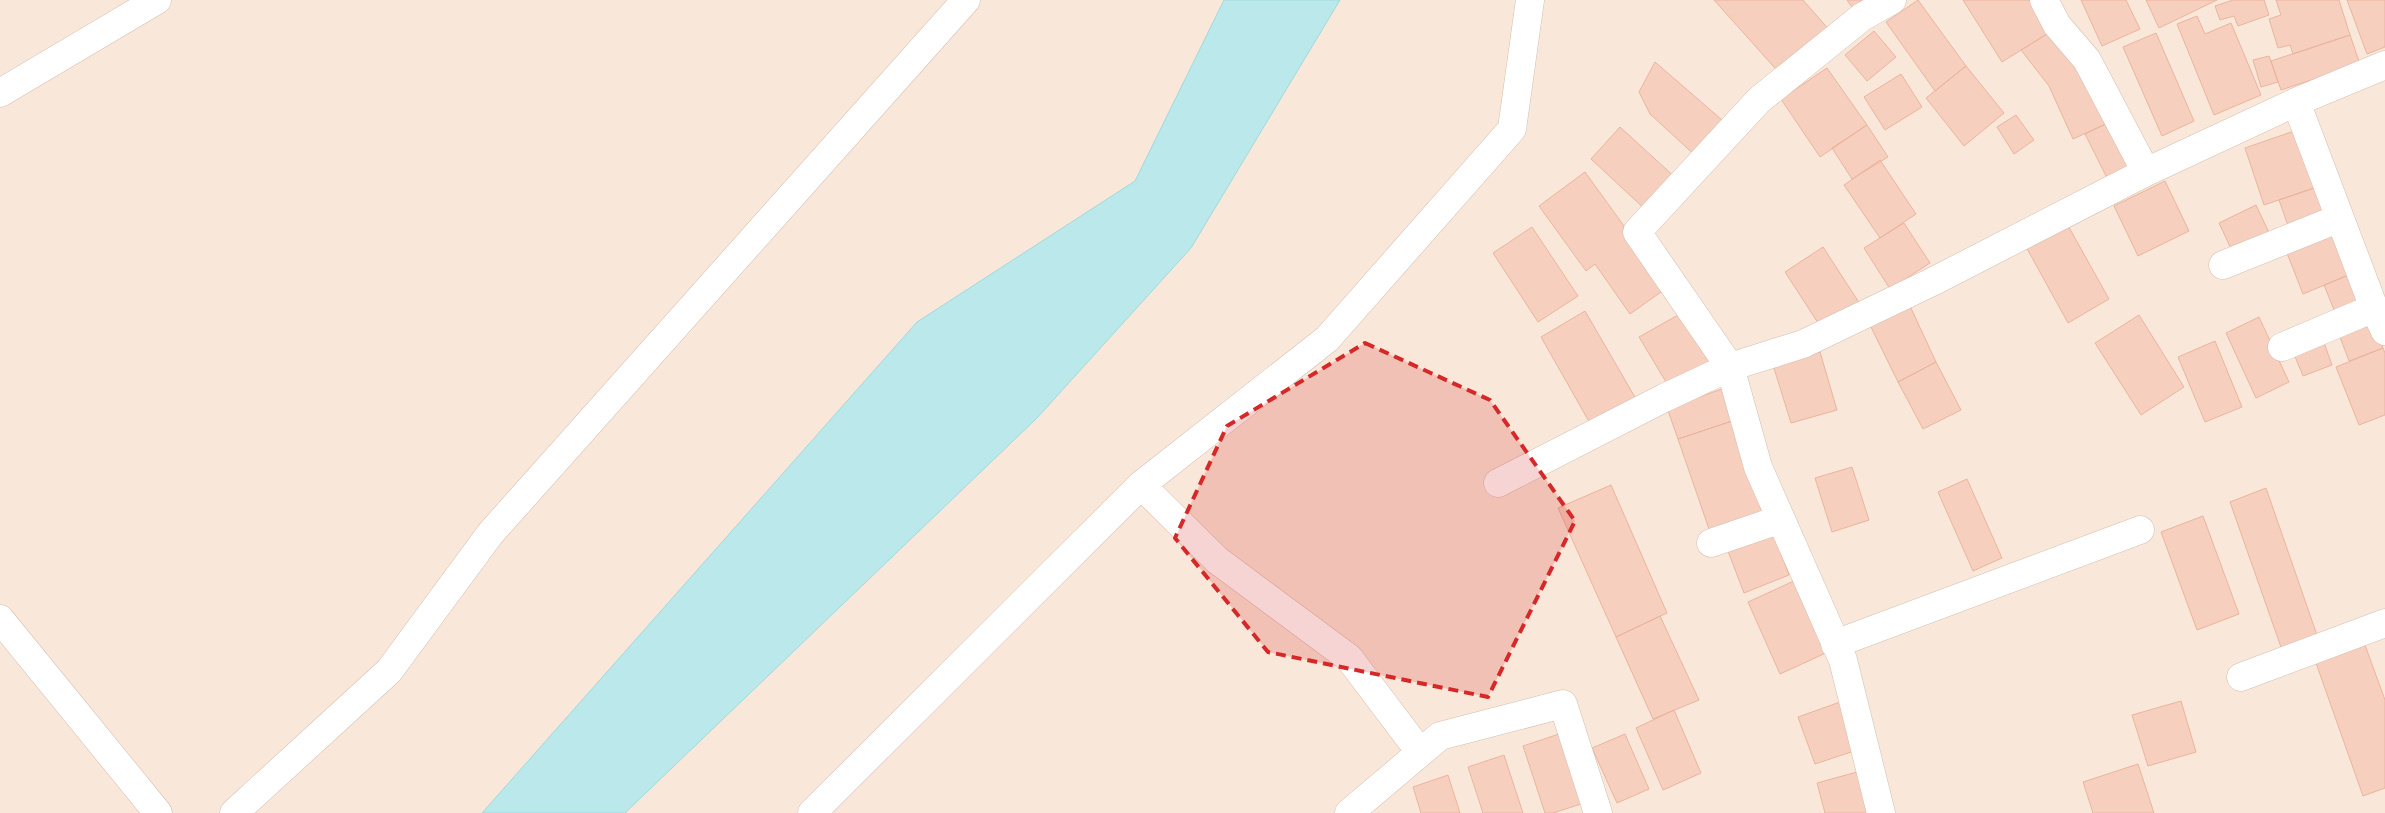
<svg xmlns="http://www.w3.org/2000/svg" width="2385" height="813" font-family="Lato,sans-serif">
<rect width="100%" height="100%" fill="#fef4e9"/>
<path fill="#f9e8d9" d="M0,0H2385V813H0Z"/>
<path fill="#bae8eb" stroke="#9fd9dd" d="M1224,0H1340L1191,248L1037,418L625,813H482L917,322L1135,181Z"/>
<path fill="#f6cfbe" stroke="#ebb49c" d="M1714,0H1803L1831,32L1782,76Z
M1847,0H1876L1857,14Z
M1918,0L1966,66L1935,91L1886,22Z
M1963,0H2037L2055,29L2002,62Z
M2081,0H2126L2140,29L2102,46Z
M2146,0H2217L2159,28Z
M2233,0H2264L2269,15L2238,26L2234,16L2220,20L2215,6Z
M2276,0H2339L2350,35L2293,54L2290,45L2278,48L2269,19L2281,15Z
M2347,0H2385V47L2367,54Z
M2197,16L2205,34L2231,23L2261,95L2214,115L2177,24Z
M2055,29L2110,122L2073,139L2049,86L2021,50Z
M1874,31L1896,57L1867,81L1845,55Z
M2156,33L2194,121L2162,136L2123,47Z
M2350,35L2360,64L2281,90L2271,61Z
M2269,56L2278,82L2261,87L2253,60Z
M1655,62L1729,126L1698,158L1650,114L1639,92Z
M1966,66L2004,113L1964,146L1926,98Z
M1827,68L1867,125L1820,157L1781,99Z
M1901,74L1922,107L1885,130L1864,97Z
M2016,115L2034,140L2014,154L1997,127Z
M2110,122L2134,172L2110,184L2085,134Z
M1867,125L1888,157L1852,179L1832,148Z
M1620,127L1678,180L1648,212L1591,159Z
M2297,130L2317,187L2264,205L2245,148Z
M1880,160L1916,214L1880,238L1844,185Z
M1585,172L1668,287L1630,314L1595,264L1586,271L1539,206Z
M2165,181L2189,231L2138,256L2114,206Z
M2317,187L2329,220L2291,234L2279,200Z
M2256,205L2271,237L2234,255L2219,223Z
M2066,222L2109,299L2068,323L2025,245Z
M1904,223L1930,263L1890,289L1864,248Z
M1532,227L1578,296L1538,322L1493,253Z
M2334,229L2351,274L2303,294L2285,248Z
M1823,247L1860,304L1822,329L1785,272Z
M2351,274L2365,306L2337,317L2324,285Z
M1910,306L1936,362L1898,382L1870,325Z
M1687,310L1715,360L1669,387L1639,337Z
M1585,311L1636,399L1591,425L1541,337Z
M2139,315L2184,387L2141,415L2095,343Z
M2259,317L2289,382L2256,398L2226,333Z
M2372,317L2383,348L2349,361L2337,329Z
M2322,337L2332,365L2303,376L2292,349Z
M2215,341L2242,407L2205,422L2178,357Z
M2383,348L2385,353V415L2359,425L2336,367Z
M1820,352L1837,410L1791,423L1773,365Z
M1936,362L1961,410L1923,429L1898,382Z
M1722,389L1732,421L1678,439L1667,408Z
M1732,421L1765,514L1710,532L1678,439Z
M1852,467L1869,520L1832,532L1815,478Z
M1967,479L2002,558L1973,571L1938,492Z
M1611,485L1667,613L1616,637L1558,508Z
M2266,488L2318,638L2282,650L2230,502Z
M2203,516L2239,614L2197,630L2161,532Z
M1772,528L1789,575L1744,593L1726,546Z
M1796,580L1828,652L1780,674L1748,602Z
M1660,616L1699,700L1653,719L1616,637Z
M2365,645L2385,700V788L2363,796L2316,663Z
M2181,701L2196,752L2148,766L2132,715Z
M1840,702L1857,750L1815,764L1798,717Z
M1674,710L1701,773L1663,790L1636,728Z
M1559,734L1581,804L1553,813H1545L1523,746Z
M1625,734L1649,789L1617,803L1592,748Z
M1504,755L1523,813H1483L1468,767Z
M2138,764L2154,813H2093L2083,782Z
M1857,772L1869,813H1825L1817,783Z
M1448,775L1460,813H1421L1413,787Z"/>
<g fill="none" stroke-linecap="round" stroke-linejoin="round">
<g stroke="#d5bdaf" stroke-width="29">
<path id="minor" d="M2044,0L2057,25L2087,60L2146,172
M0,93L157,0
M2296,102L2374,308L2385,331
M2223,265L2340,218
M2282,347L2374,308
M1498,483L1664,398L1730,367L1803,344L1932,282L2146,172L2296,102L2385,65
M1141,485L1217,560L1349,658L1420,752
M1711,543L1781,519
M0,619L158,813
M1835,644L2140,530
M2241,677L2385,623
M234,813L389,671L490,534L966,0
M812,813L1141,485L1327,339L1512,129L1530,0
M1349,813L1440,736L1563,704L1598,813
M1881,813L1843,660L1758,467L1730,367L1637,232L1759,100L1862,17L1892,0"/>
</g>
<use href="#minor" stroke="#fff" stroke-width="28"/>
</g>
<path fill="#d62828" fill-opacity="0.2" stroke="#d62828" stroke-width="4" stroke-dasharray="10 6" stroke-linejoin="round" d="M1365,343L1490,400L1575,521L1488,697L1268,652L1175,538L1227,426Z"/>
</svg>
